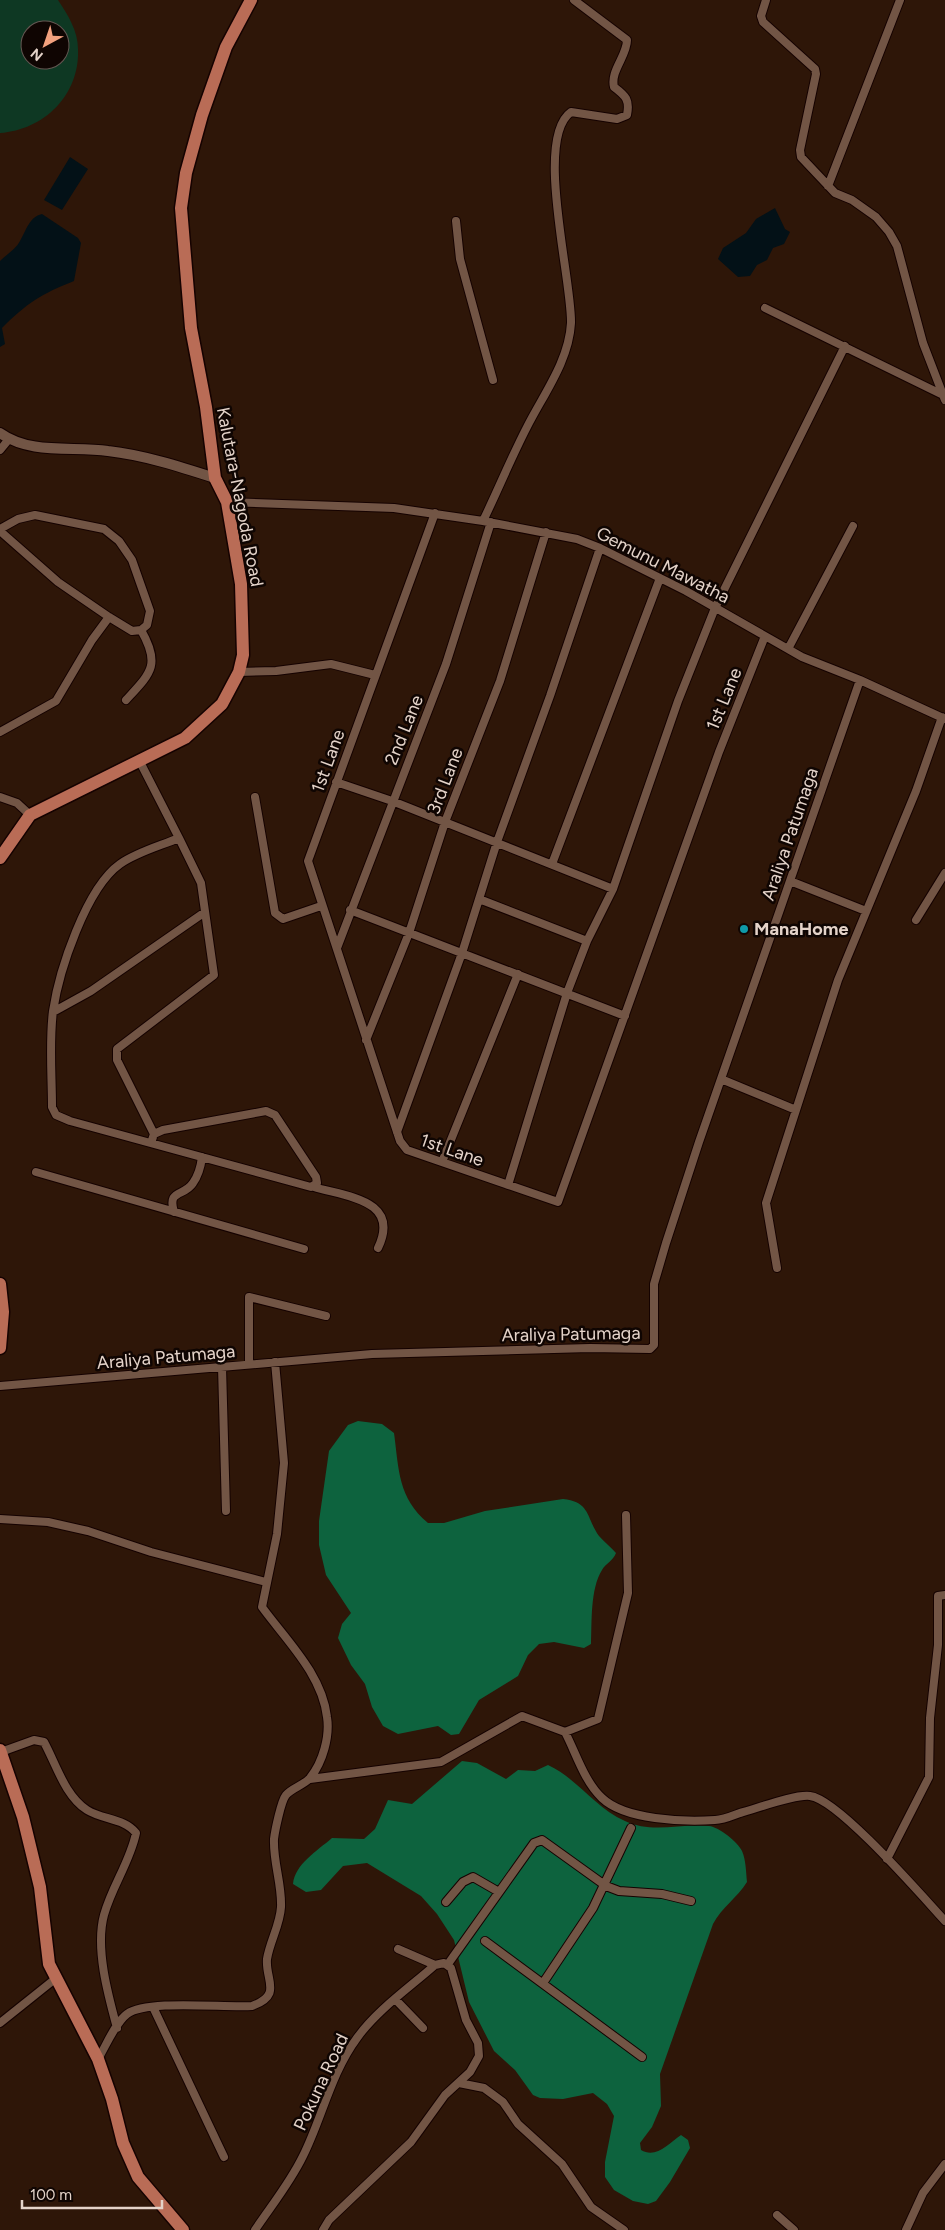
<svg xmlns="http://www.w3.org/2000/svg" width="945" height="2230" font-family="Figtree,sans-serif">
<rect width="100%" height="100%" fill="#2e1608"/>
<path fill="#0e3823" fill-rule="evenodd" d="M0,0H58C68,15 78,31 78,49C80,95 44,130 0,133ZM30,30H60V60H30Z"/>
<path fill="#0d633e" d="M358,1421L382,1424L394,1433C399,1470 398,1498 428,1523H444L485,1511L563,1499C591,1502 586,1518 599,1536C604,1542 611,1547 616,1553C613,1561 606,1563 602,1570C590,1589 592,1623 591,1644L584,1648L554,1642L539,1644L528,1655L518,1676L479,1700L459,1734L451,1735L438,1726L398,1734L383,1726L372,1707L365,1684L351,1665L338,1638L342,1624L351,1613L326,1575L319,1545V1521L329,1451L348,1425Z
M462,1761L477,1763L506,1779L518,1770L535,1771L548,1765C578,1779 595,1808 625,1821C652,1834 681,1823 709,1826C719,1827 738,1842 742,1851C746,1860 746,1872 747,1882C737,1898 722,1907 713,1924L660,2074L661,2106L652,2127L640,2143L641,2150C656,2159 668,2144 681,2135L688,2140L690,2148L670,2182L656,2201L648,2204L633,2201L614,2190L605,2177V2162L614,2116L607,2104L593,2093L563,2099L540,2098L533,2095L515,2070L494,2051L469,2002L454,1940L437,1914L421,1896L367,1863L343,1866L321,1890L306,1892L293,1884C295,1864 317,1851 332,1838L364,1839L375,1829L388,1800L412,1804Z"/>
<path fill="#031117" d="M70,157L88,169L62,210L44,200Z
M775,208L785,229L790,232L784,244L773,248L767,260L757,265L750,276L738,277L718,259L723,248L746,233L756,219Z
M42,214L78,238L81,243L74,281C41,294 27,303 2,328L5,344L0,347V261C6,255 16,249 20,241C26,231 29,217 42,214Z"/>
<g fill="none" stroke-linecap="round" stroke-linejoin="round">
<g stroke="#150200" stroke-width="10">
<path id="minor" d="M766,0L761,16L763,22L815,69L816,74L800,150L801,157L835,193L852,200L876,217L889,232L897,246L923,343L945,400
M828,186L900,0
M456,221L460,259L493,380
M765,308L943,395
M0,450L9,439
M227,502L394,508L483,521L577,539L600,548L686,591L802,657L860,680L945,719
M435,513L308,861L400,1141L407,1150L558,1202L719,752L765,636
M483,521C498,490 511,458 527,427C543,395 569,361 571,323C572,279 534,138 571,112L617,119L627,115C630,100 626,96 614,87C610,71 627,56 627,40L574,0
M0,529L18,519L35,515L104,529L119,541L132,560L150,611L147,625L141,630L132,631L109,617L58,582L0,531
M788,649L853,526
M239,672L276,671L331,664L375,675
M126,700C151,673 161,665 141,630
M0,732L56,701L92,640L109,617
M139,760L179,838C160,846 137,852 120,864C86,888 59,971 53,1011C49,1042 52,1076 52,1107L56,1115L70,1121L311,1187L317,1183L316,1177L275,1115L266,1111L163,1130L154,1134L151,1143
M336,782L392,801L613,889
M0,797L17,803L30,815
M255,797L275,913L283,919L321,906
M552,864L660,578
M790,881L866,911
M479,899L587,941
M350,910L625,1016
M916,920L945,873
M337,948L446,664L491,522
M53,1012L91,991L205,912
M366,1040L409,933L445,822L500,681L546,532
M721,1079L796,1110
M397,1132L462,953L497,842L550,696L600,548
M154,1134L117,1060V1049L214,975L201,883L179,838
M442,1162L518,974
M36,1172L304,1249
M508,1185L567,993L587,941L613,889L678,701L715,608L845,346
M314,1187C347,1197 401,1200 378,1248
M174,1212C167,1189 184,1197 193,1183C198,1176 201,1165 202,1157
M777,1268L766,1203L838,980L916,791L942,717
M249,1364V1297L326,1316
M222,1367L226,1511
M0,1386L372,1354L590,1348L650,1349L654,1345V1284L666,1243L699,1142L860,680
M0,1519L48,1522L88,1531L151,1552L266,1582
M565,1732L598,1719L628,1593L626,1515
M1,1752L34,1740L44,1742C56,1764 65,1796 87,1810C103,1820 124,1818 136,1833C130,1862 112,1886 104,1915C95,1948 108,1995 117,2028
M310,1779L441,1762L522,1716L565,1732C576,1753 584,1781 602,1798C625,1820 683,1822 715,1820C723,1820 732,1816 740,1813C756,1809 794,1794 810,1796C838,1799 922,1896 945,1921
M887,1859L929,1777L930,1718L938,1645V1596L945,1595
M446,1902L463,1882L473,1877L499,1892
M485,1941L642,2057
M448,1964L534,1843L542,1840L606,1886L619,1891L662,1894L691,1901
M543,1983L593,1908L631,1828
M395,1999L423,2028
M153,2007L224,2157
M0,2023L55,1979
M98,2059C106,2046 115,2023 127,2014C148,1999 224,2008 252,2006C283,1995 265,1980 267,1959C270,1941 280,1925 281,1907C282,1884 273,1862 274,1839C275,1831 281,1801 286,1795C292,1788 304,1785 310,1778C323,1762 330,1736 327,1717C322,1674 286,1640 262,1607L277,1534L284,1463L275,1362
M459,2083L484,2088L503,2102L518,2124L562,2164L591,2207L624,2230
M777,2215L794,2230
M255,2230C271,2206 290,2183 303,2156C322,2118 331,2073 357,2038C377,2010 409,1988 435,1965
M323,2230L329,2220L411,2142L445,2095L470,2072L479,2056L478,2043L466,2020L451,1968L444,1963L435,1965L398,1949
M906,2230L923,2193L945,2164"/>
</g>
<g stroke="#150200" stroke-width="12">
<path id="tertiary" d="M0,433C31,455 72,446 108,451C144,455 181,467 215,478"/>
</g>
<g stroke="#150200" stroke-width="15">
<path id="primary" d="M0,858L30,815L185,738L222,704L239,672L243,655L241,584L227,502L215,478L206,407L191,328L181,208L186,173L202,115L226,47L251,0
M0,1284L3,1312L0,1348
M0,1750L23,1817L40,1887L49,1964L98,2059L112,2099L123,2143L138,2177L183,2230"/>
</g>
<use href="#minor" stroke="#725545" stroke-width="8"/>
<use href="#tertiary" stroke="#725545" stroke-width="10"/>
<use href="#primary" stroke="#b96c56" stroke-width="12"/>
</g>
<circle fill="#0f9aa8" stroke="#0f0502" stroke-width="2" cx="744" cy="929" r="5"/>
<g text-anchor="middle" dominant-baseline="central" stroke-width="5" stroke-linejoin="round" paint-order="stroke">
<g font-size="18" fill="#e4d3c9" stroke="#0f0502">
<text transform="translate(240 497) rotate(79)">Kalutara-Nagoda Road</text>
<text transform="translate(663 565) rotate(27)">Gemunu Mawatha</text>
<text transform="translate(724 699) rotate(-68)">1st Lane</text>
<text transform="translate(404 730) rotate(-68)">2nd Lane</text>
<text transform="translate(328 761) rotate(-70)">1st Lane</text>
<text transform="translate(445 781) rotate(-69)">3rd Lane</text>
<text transform="translate(790 834) rotate(-71)">Araliya Patumaga</text>
<text transform="translate(452 1150) rotate(19)">1st Lane</text>
<text transform="translate(571 1334) rotate(-1)">Araliya Patumaga</text>
<text transform="translate(166 1357) rotate(-5)">Araliya Patumaga</text>
<text transform="translate(321 2082) rotate(-65)">Pokuna Road</text>
</g>
<g font-size="18" font-weight="bold" fill="#e4d3c9" stroke="#0f0502" text-anchor="start">
<text x="754" y="929">ManaHome</text>
</g>
</g>
<g transform="translate(45 45) rotate(220)"><circle r="24" fill="#0f0502" stroke="#645752"/>
<path d="M0-4L9 19L0 12L-9 19Z" fill="#f2a17e"/>
<text y="-8" font-size="14" font-weight="bold" text-anchor="middle" fill="#e4d3c9">N</text>
</g>
<path d="M22 2200v8h140v-8" fill="none" stroke="#e4d3c9" stroke-width="2.5"/>
<text x="30" y="2200" font-size="15" fill="#e4d3c9" stroke="#0f0502" stroke-width="4" paint-order="stroke">100 m</text>
</svg>
